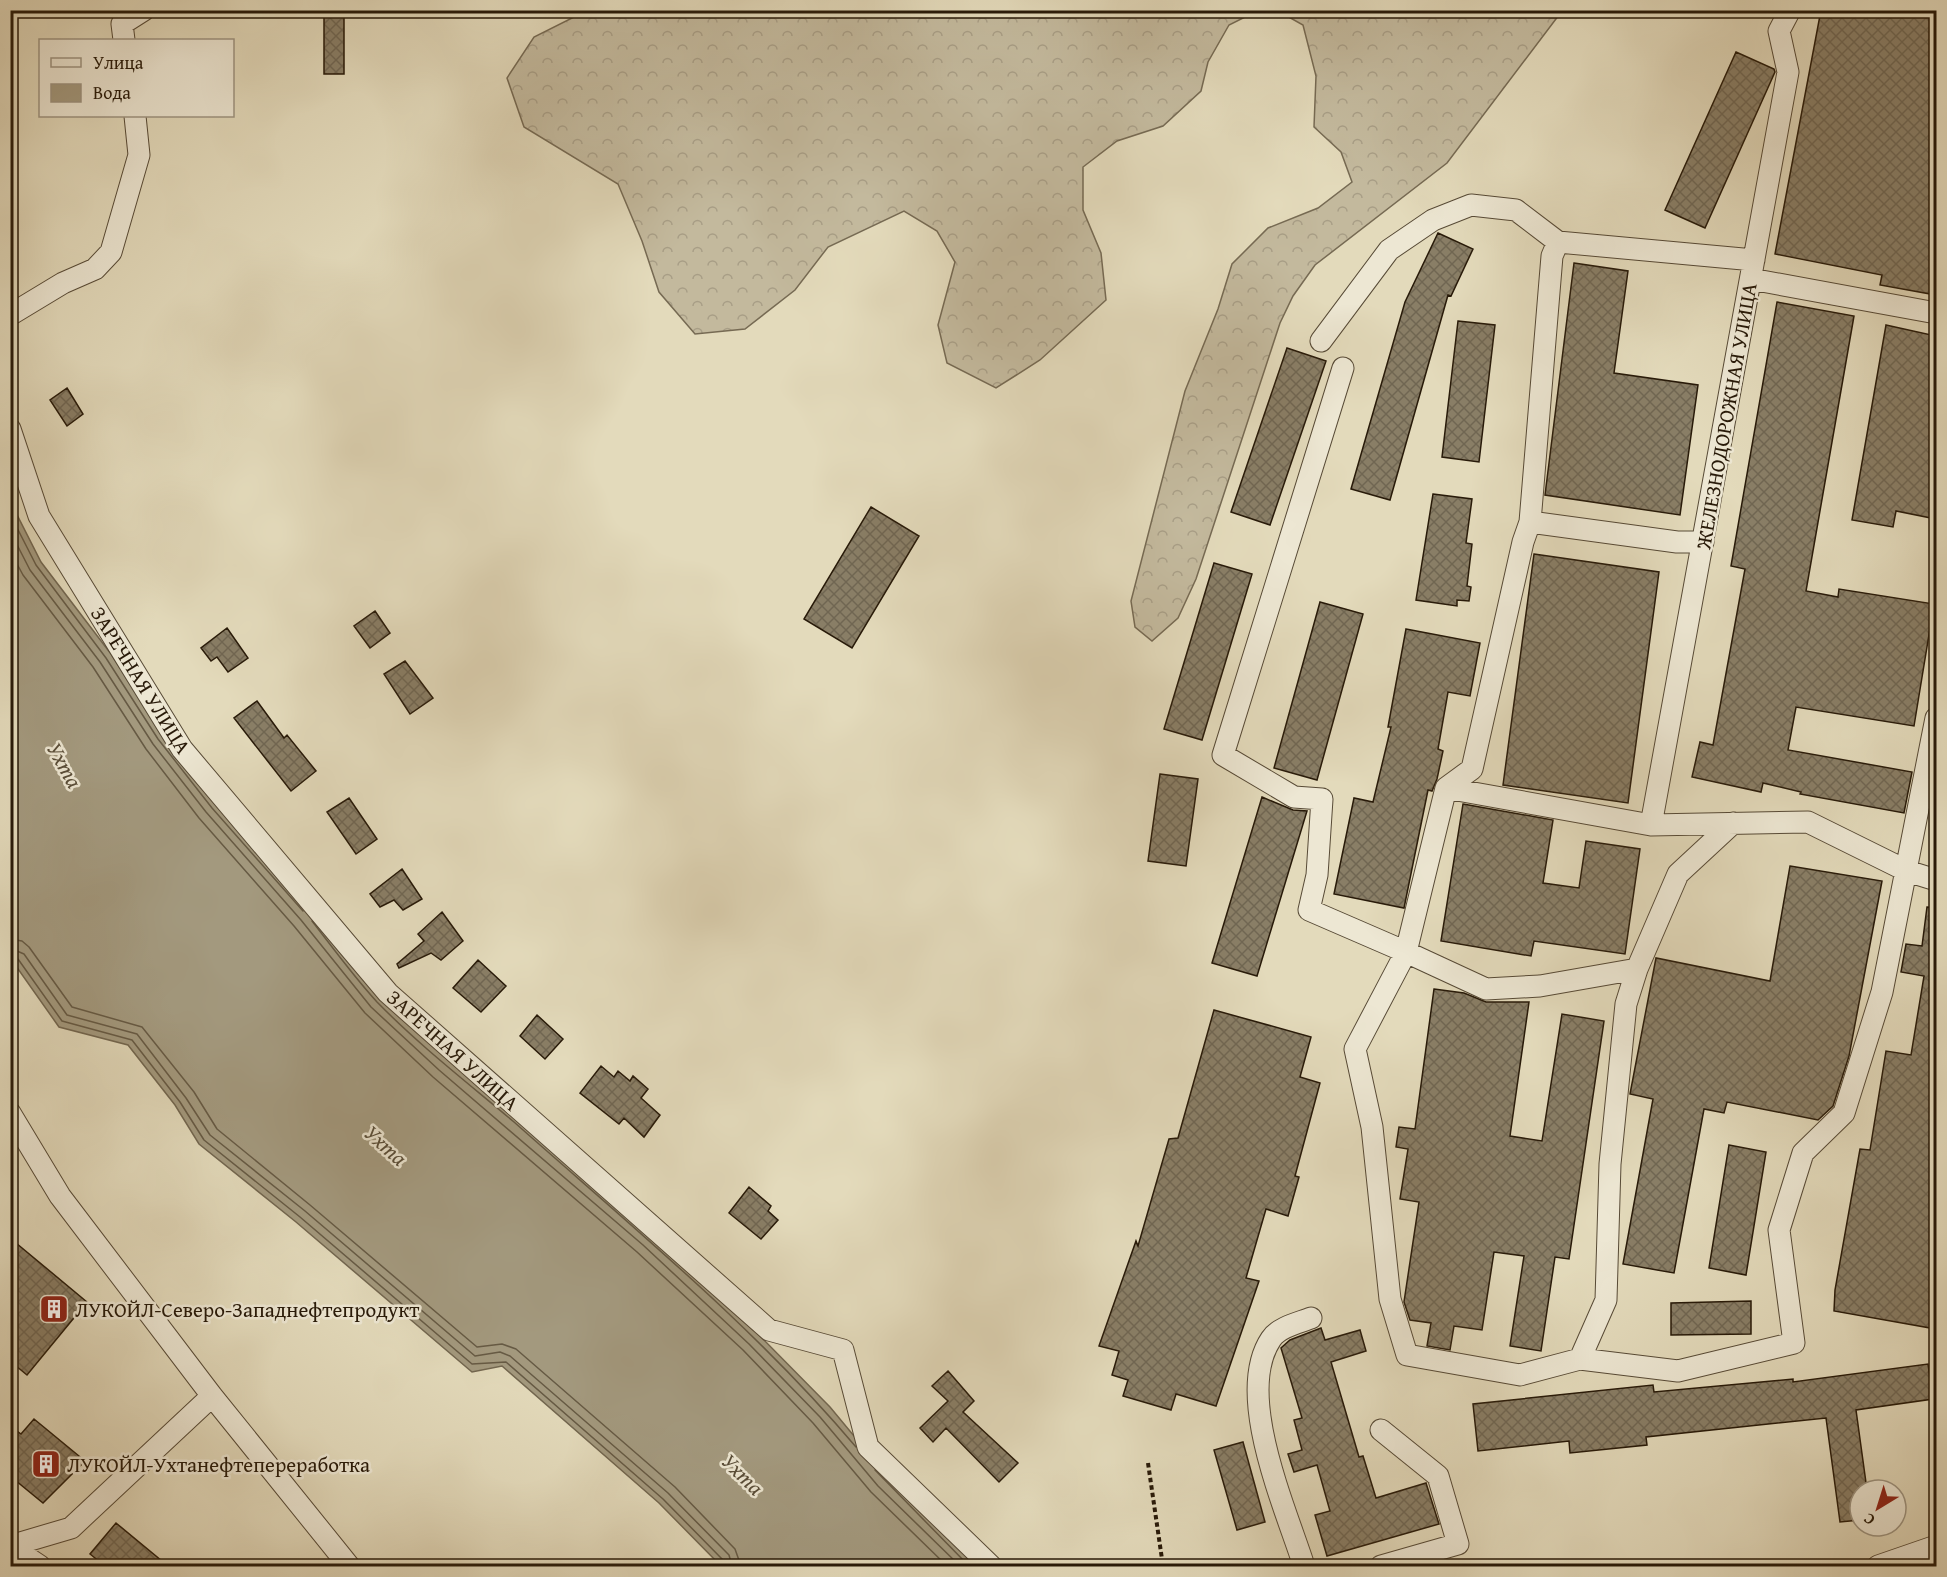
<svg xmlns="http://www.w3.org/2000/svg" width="1947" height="1577" font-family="'Gentium Book Plus',serif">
<defs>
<pattern id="forest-crowns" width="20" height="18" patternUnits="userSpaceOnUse" patternTransform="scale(1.5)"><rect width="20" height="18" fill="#c3b99d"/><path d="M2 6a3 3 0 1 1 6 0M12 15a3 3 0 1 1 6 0" fill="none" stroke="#a89e86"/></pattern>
<pattern id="building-cross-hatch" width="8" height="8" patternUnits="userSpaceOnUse" patternTransform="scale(1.5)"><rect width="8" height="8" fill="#897e66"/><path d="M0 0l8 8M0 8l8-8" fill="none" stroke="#706652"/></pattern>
</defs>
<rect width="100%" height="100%" fill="#e3dabb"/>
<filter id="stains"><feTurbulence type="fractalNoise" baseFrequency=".00333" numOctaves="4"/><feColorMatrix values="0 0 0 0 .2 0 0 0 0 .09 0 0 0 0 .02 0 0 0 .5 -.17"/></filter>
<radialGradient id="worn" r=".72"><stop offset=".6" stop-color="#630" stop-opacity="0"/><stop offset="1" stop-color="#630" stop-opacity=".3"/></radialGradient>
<path fill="url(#forest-crowns)" stroke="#766a53" stroke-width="1.5" d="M621,11V10L1257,11L1229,25L1208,62L1201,91L1163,126L1117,141L1083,167V210L1101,253L1106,300L1040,360L996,388L947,363L938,325L955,262L937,231L904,211L828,247L795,290L745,329L695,334L659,292L642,241L618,184L524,127L507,78L534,37L578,15Z
M1278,11H1562L1447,163L1315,265L1293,296L1280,323L1196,579L1178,618L1152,641L1135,627L1131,601L1185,391L1218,309L1232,264L1268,228L1318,208L1352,182L1341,152L1314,127L1316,76L1303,25Z"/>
<path fill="#a3997e" stroke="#72664f" stroke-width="1.5" d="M10,501L41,562L111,654L163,735L381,997L448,1060L517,1117L758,1334L830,1407L888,1477L971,1559L976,1566H721L659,1503L502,1366L472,1372L296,1222L199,1144L175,1105L128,1045L59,1027L11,959Z"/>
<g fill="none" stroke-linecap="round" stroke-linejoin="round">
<path stroke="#665a44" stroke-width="1.5" d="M10,514L36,565L106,658L158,739L212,808L303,911
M10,531L30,570L100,662L153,744L206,812L301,920L371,1007L439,1070L643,1245L749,1344L820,1417L878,1486L960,1566
M10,551L23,575L93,667L146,749L199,818L294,926L365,1013L433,1077L637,1252L743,1350L813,1423L871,1492L947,1566
M312,921C333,948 354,977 377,1002C420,1046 468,1083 514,1122C631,1226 755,1327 856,1447
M10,939L22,941L29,947L72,1007L142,1027L194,1092L217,1129L310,1205L477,1347L502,1344L516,1349L675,1487L735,1549L741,1566
M10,948L24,954L67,1015L137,1034L186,1098L210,1135L305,1211L475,1356L500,1352L510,1356L668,1493L729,1555L732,1566
M10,956L18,959L62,1021L132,1040L180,1102L204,1140L300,1217L472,1364L506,1362L663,1499L723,1560L725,1566
M875,1470L969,1566"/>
</g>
<path fill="url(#building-cross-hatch)" stroke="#281a09" stroke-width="1.5" d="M1821,10H1891L1936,19V295L1880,285L1882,275L1775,254Z
M344,16V74H324V17Z
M1736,52L1774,69L1775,72L1705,228L1665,210Z
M1438,233L1473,249L1451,296L1448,295L1390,500L1351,489L1405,302Z
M1574,263L1628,271L1614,373L1698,385L1680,515L1545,495Z
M1777,302L1854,316L1806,591L1838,597L1839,589L1934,604L1914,726L1796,707L1788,750L1912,772L1904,813L1800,794L1801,792L1763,783L1761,792L1692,777L1700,742L1713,745L1745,569L1731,566Z
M1458,321L1495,325L1479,462L1442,457Z
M1886,325L1936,336V519L1896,511L1893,527L1852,520Z
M1287,348L1326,361L1270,525L1231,512Z
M67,388L83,414L67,426L50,400Z
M1433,494L1472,499L1466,543L1472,544L1467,586L1471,587L1469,601L1457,600V606L1416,600Z
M871,507L919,536L852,648L804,619Z
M1534,554L1659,572L1628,803L1503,785Z
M1214,563L1252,574L1202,740L1164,729Z
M1320,602L1363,614L1317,780L1274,768Z
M375,611L390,633L370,648L354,626Z
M227,628L248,658L228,672L217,657L211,661L201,648Z
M1406,629L1480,643L1470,696L1448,692L1438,749L1443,751L1437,779L1432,791L1428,790L1404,908L1334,894L1354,798L1373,802L1391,727H1388Z
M405,661L433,698L410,714L384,674Z
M257,701L284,738L287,735L316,771L291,791L234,718Z
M1160,774L1198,779L1186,866L1148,861Z
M1262,797L1293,810L1307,811L1257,976L1212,963Z
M349,798L377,839L356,854L327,812Z
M1463,804L1553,820L1543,883L1579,888L1586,841L1640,849L1625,954L1534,941L1531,956L1441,941Z
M1790,866L1882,881L1849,1056L1833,1106L1818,1120L1727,1102L1724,1113L1704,1109L1674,1273L1623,1264L1653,1099L1630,1094L1656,958L1770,981Z
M402,869L422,899L403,910L394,900L380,907L370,894Z
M1927,907L1936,908V1329L1834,1311L1835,1290L1860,1149L1870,1150L1886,1051L1911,1055L1924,976L1901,972L1906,944L1922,946Z
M442,912L463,941L441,960L431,953L399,968L397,964L424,941L418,934Z
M478,960L506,986L481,1012L453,988Z
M1434,989L1464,993L1486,1002H1529L1510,1136L1542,1141L1562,1014L1604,1021L1569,1259L1555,1257L1541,1351L1510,1346L1524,1256L1494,1252L1482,1330L1454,1326L1450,1350L1427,1346L1431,1323L1410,1320L1404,1302L1419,1202L1400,1199L1408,1149L1396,1147L1399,1127L1415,1129Z
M1214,1010L1311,1037L1300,1077L1320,1083L1295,1176L1299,1177L1288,1216L1266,1209L1246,1278L1259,1281L1216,1406L1176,1394L1171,1410L1123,1396L1128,1380L1112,1375L1119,1351L1099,1346L1136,1241L1138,1246L1169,1139L1178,1138Z
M537,1015L563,1039L545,1059L520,1036Z
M601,1066L614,1077L618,1071L630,1081L633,1076L648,1089L641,1098L660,1115L644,1137L624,1118L619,1124L580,1093Z
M1729,1145L1766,1152L1746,1275L1709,1268Z
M749,1187L771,1206L768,1211L778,1220L761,1239L729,1213Z
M10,1238L87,1302L27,1375L10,1361Z
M1751,1301V1334L1671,1335V1303Z
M1321,1328L1325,1340L1360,1330L1366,1351L1331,1362L1359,1457L1363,1456L1376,1498L1426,1483L1439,1524L1327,1556L1315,1515L1330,1511L1317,1465L1294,1472L1288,1454L1302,1450L1294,1420L1302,1418L1281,1348L1290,1340Z
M1928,1364L1933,1399L1856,1410L1867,1490H1860V1520L1840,1522L1826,1418L1646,1437L1647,1445L1570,1453L1569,1441L1478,1451L1473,1404L1653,1385L1654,1392L1793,1379V1382Z
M948,1371L974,1401L963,1412L1018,1463L999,1482L946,1428L933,1442L920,1428L948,1401L932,1386Z
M34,1419L85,1461L43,1503L10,1476V1426L21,1434Z
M1243,1442L1265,1522L1237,1530L1214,1450Z
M116,1523L168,1566H105L90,1554Z"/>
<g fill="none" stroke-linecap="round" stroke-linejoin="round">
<g stroke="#574a36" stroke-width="23">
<path id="minor" d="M124,40L122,24L144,10
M1751,279L1936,313
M10,315L63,283L95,269L111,252L139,155L135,116
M1321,341L1389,250L1433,220L1471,205L1516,210L1558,242
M1343,368L1223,755L1294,797L1322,799L1317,875L1309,910L1406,952L1355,1049L1372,1127L1390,1299L1407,1355L1520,1375L1580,1359L1606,1300L1610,1164L1626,1004L1637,969L1678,874L1733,823
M10,429L39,516L182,749L388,993L769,1330L843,1350L868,1447L991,1566
M1703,542H1677L1530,522L1552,256L1558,242L1754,260
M1446,788L1472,769L1523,542L1530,522
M1651,825L1788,72L1779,31L1790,10
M1637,969L1540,986L1486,989L1406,952L1446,788L1651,825L1808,822L1907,871L1936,880
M10,1113L60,1196L212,1396L349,1566
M1580,1359L1678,1371L1794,1343L1779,1230L1803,1153L1844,1113L1882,992L1936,718
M1381,1430L1438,1476L1458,1544L1381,1566
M10,1546L71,1528L212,1396
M10,1546L40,1566
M1304,1566C1286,1509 1234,1394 1271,1339C1279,1327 1298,1323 1311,1318
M1878,1566L1936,1546"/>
</g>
<path stroke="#281a09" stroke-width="4" stroke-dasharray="4.5 3" stroke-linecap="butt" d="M1148,1463L1163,1566"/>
<use href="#minor" stroke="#ede7d3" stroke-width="21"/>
</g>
<defs>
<g id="building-square" transform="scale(1.5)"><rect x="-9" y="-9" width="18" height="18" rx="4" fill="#8f2418" stroke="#ede7d3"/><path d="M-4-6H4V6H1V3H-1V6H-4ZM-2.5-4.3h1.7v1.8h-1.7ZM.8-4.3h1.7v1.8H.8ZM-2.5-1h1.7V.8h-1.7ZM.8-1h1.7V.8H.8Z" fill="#fff"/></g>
</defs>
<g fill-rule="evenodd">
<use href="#building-square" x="54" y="1309"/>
<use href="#building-square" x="46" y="1464"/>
</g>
<g text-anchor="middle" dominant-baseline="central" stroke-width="5" stroke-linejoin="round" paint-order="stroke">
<g font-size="21" fill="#281a09" stroke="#ede7d3">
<text transform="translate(1726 416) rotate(-80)">ЖЕЛЕЗНОДОРОЖНАЯ УЛИЦА</text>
<text transform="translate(141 680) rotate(58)">ЗАРЕЧНАЯ УЛИЦА</text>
<text transform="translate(453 1050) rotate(42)">ЗАРЕЧНАЯ УЛИЦА</text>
</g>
<g font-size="21" fill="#281a09" stroke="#ede7d3" text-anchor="start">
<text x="75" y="1309">ЛУКОЙЛ-Северо-Западнефтепродукт</text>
<text x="67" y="1464">ЛУКОЙЛ-Ухтанефтепереработка</text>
</g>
<g font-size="22" font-style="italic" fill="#594d38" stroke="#ede7d3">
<text transform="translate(65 765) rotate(61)">Ухта</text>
<text transform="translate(386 1145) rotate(42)">Ухта</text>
<text transform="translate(743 1474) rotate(45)">Ухта</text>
</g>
</g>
<rect width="1947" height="1577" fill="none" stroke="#e3dabb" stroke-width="36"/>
<rect x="12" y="12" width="1923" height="1553" fill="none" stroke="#281a09" stroke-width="3"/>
<rect x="18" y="18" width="1911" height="1541" fill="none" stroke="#281a09" stroke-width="1.5"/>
<rect x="39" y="39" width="195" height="78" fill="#ede7d3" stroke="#9e9582" stroke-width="1.5"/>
<rect x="51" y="58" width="30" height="9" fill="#ede7d3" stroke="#9e9582" stroke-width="1.5"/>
<text x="93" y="69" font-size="18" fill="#281a09">Улица</text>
<rect x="51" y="84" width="30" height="18" fill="#a3997e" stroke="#9e9582" stroke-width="1.5"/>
<text x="93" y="99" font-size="18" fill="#281a09">Вода</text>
<g transform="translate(1878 1508) rotate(218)"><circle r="28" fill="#ede7d3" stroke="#9e9582" stroke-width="1.5"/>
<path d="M0-4.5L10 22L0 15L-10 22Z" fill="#8f2418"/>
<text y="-9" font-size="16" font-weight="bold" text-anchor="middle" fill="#281a09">С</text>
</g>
<rect width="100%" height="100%" filter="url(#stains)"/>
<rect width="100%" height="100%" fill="url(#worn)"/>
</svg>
